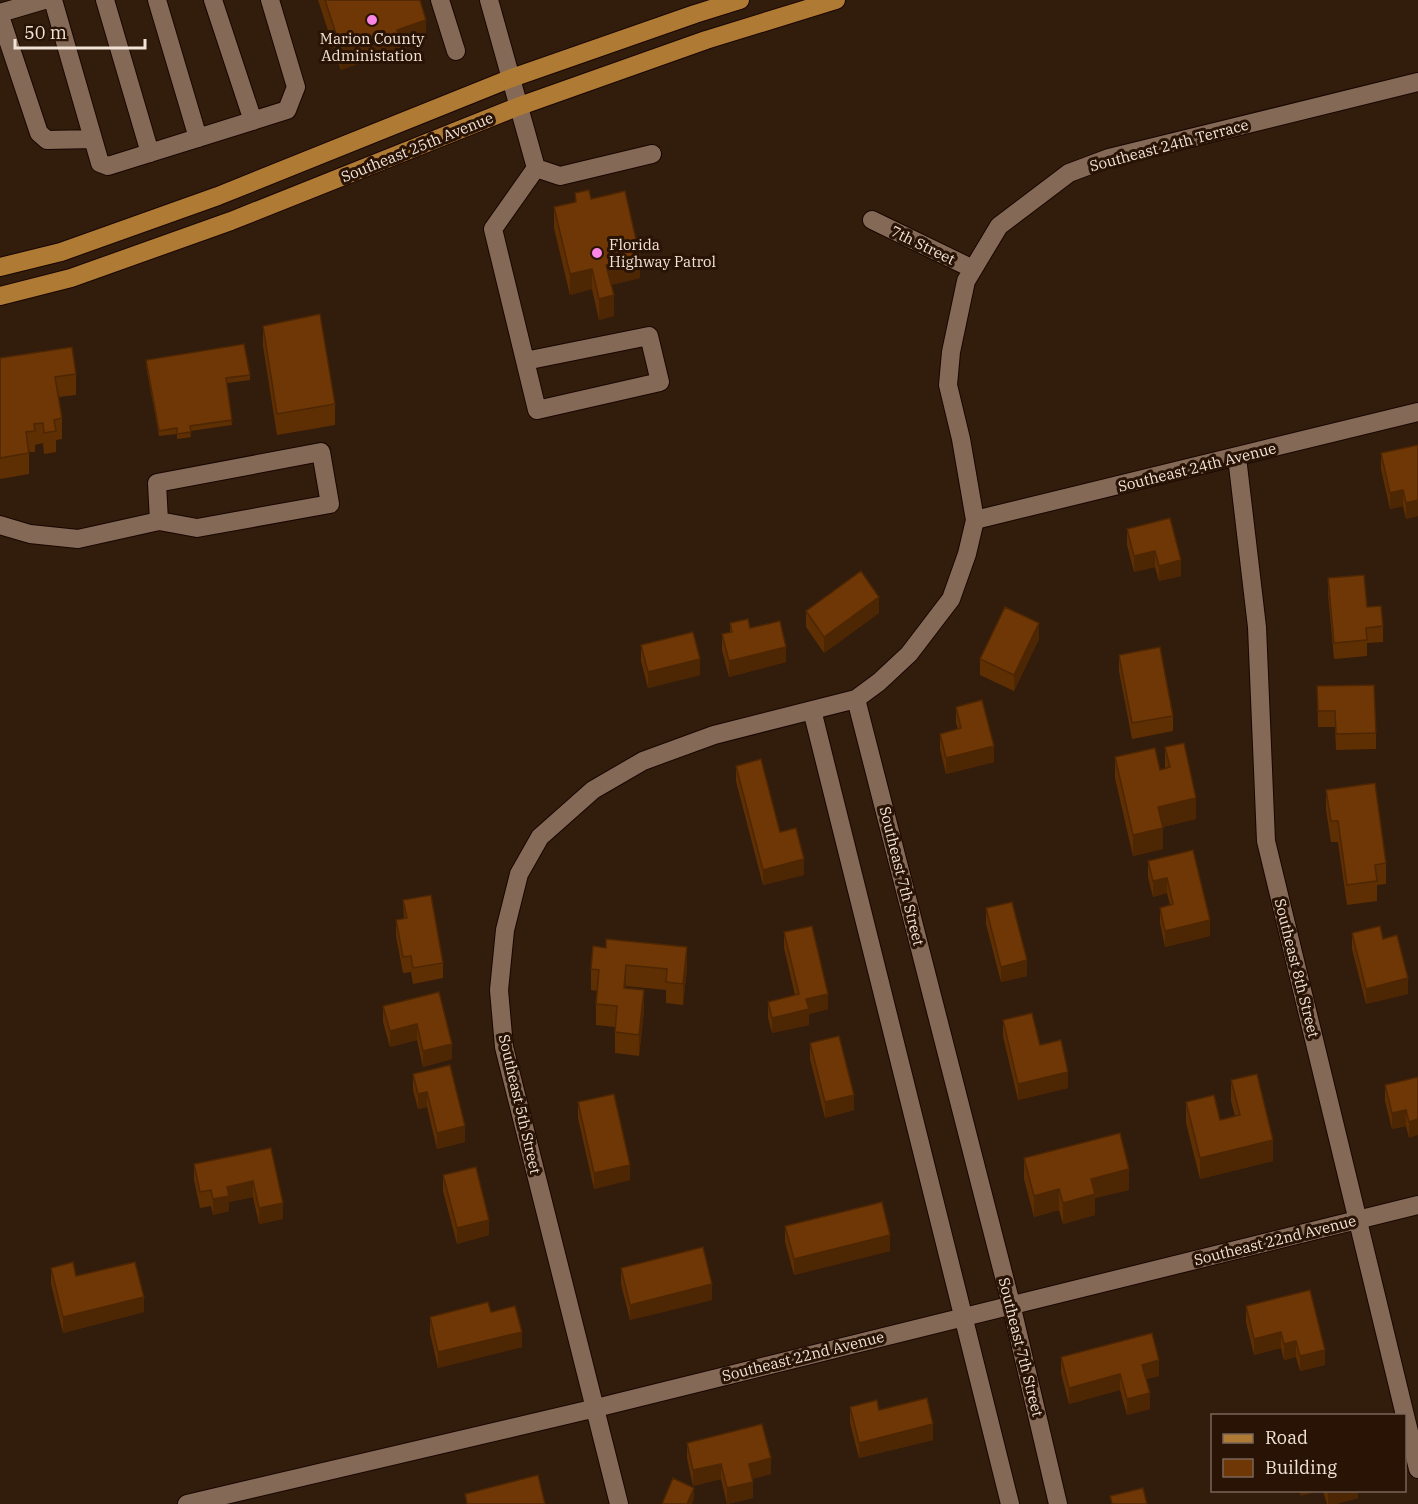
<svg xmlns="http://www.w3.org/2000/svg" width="1418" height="1504" font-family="'IBM Plex Serif',serif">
<rect width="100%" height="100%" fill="#321c0c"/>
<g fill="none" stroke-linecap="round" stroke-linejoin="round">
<g stroke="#190600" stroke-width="20">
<path id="minor" d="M53,0L100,163L108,166L287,110L296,87L270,0
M105,0L150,153
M157,0L198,138
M213,0L253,121
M440,0L456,51
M489,0L536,168L493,229L537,410L660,382L649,336L525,361
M0,13L44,0
M0,16L39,133L47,140L93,139
M536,168L560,176L652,154
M872,220L973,269
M1237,457L1257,627L1266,841L1418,1469
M975,520L1418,412
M0,525L30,534L78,539L159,521L197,528L330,504L321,452L157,483L159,521
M856,699L1011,1304L1058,1504
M812,710L1010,1504
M187,1504L596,1408L1418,1205
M619,1504L504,1047L499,990L505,930L519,874L540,837L593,790L643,761L714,735L856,699L879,682L909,654L951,599L967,554L975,520L961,439L948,385L951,352L966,281L999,226L1069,173L1109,158L1418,82"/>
</g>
<g stroke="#190600" stroke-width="20">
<path id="major" d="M0,267L61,252L218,196L509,79L695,14L740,0
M0,296L71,278L231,221L517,107L706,40L836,0"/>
</g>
<use href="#minor" stroke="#846957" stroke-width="18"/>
<use href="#major" stroke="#af7a34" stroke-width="18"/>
</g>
<path fill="#5f2f04" d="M318,0H420L426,41L398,50V55L372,64L370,59L341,70Z
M575,193L640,278L611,285L614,316L599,320L592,289L570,295L554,228V207L575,202Z
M263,326L335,404V425L277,435L263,346Z
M0,358L76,374V395L58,397L62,418V439L56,440V452L44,454L43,443L35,445V452H29V474L0,479Z
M146,360L250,375V380L227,383L232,425L190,431L191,437L177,439V434L159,436L146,366Z
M1418,445V516L1406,519L1403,506L1390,509L1381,469V453Z
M1170,518L1181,576L1159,581L1155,567L1134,572L1127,545V529Z
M1328,578L1383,626V642L1367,643V656L1334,659L1328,594Z
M806,611L879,613L824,653L806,627Z
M730,623L750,628L786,662L729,677L722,650V634L730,632Z
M1039,639L1014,691L980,675V659Z
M641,645L700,675L648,688L641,661Z
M1119,655L1173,716V731L1132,739L1119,671Z
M1317,686L1376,733V749L1336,750L1335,727H1318Z
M956,707L994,762L946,774L940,749V734L958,729L956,723Z
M1165,747L1196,819L1163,827V849L1133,856L1115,778V757L1160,770L1165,768Z
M736,766L780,832L804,875L763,885L736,781Z
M1326,790L1386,863V884L1377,885V901L1347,905L1338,842H1331L1326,810Z
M1193,850L1210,936L1165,947L1160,923V908L1170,905L1167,893L1153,897L1148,877V861Z
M403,900L443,963V978L413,984L411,972L403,973L396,936V920L404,919Z
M986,908L1027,976L1001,982L986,924Z
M784,932L828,1009L809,1014V1025L772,1033L768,1018V1002L795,995L784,948Z
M1352,933L1383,939L1408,994L1366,1004L1352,949Z
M593,946L687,968L683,1005L666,1003V990L626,986V988L644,1011L639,1056L615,1053V1027L596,1025V1004L597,991L591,990V969Z
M439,992L452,1059L423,1067L417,1040L390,1047L383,1022V1006Z
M1003,1020L1040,1045L1068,1088L1018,1100L1003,1036Z
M810,1043L854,1110L825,1118L810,1059Z
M413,1074L465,1142L437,1149L427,1107L418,1109L413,1090Z
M1418,1077L1409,1138L1406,1126L1392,1129L1385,1101V1085Z
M1231,1080L1273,1161L1200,1179L1186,1123V1102L1220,1120L1235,1116L1231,1101Z
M578,1102L630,1180L594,1189L578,1118Z
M271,1148L283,1219L259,1224L253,1197L229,1202V1211L213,1215L211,1206L200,1208L194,1180V1164Z
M1024,1158L1129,1190L1095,1198V1215L1063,1224L1059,1210L1034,1217L1024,1179Z
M443,1175L489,1235L457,1244L443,1191Z
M785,1226L890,1251L794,1275L785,1242Z
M51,1268L144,1312L63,1333L51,1284Z
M621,1268L712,1300L630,1320L621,1284Z
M1310,1290L1325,1365L1300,1371L1296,1357L1284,1360L1281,1348L1254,1355L1246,1322V1306Z
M491,1312L522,1347L438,1368L430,1333V1317Z
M1061,1357L1159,1376L1146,1379L1150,1409L1127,1415L1120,1390L1069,1404L1061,1373Z
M850,1407L879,1410L933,1440L859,1458L850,1423Z
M687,1443L771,1474L752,1479L753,1498L727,1504L721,1479L693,1486L687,1458Z
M1323,1491H1358V1498L1336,1504H1327Z"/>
<path fill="#4d2604" d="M426,20V41L398,50V55L372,64V43L397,30Z
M370,38V59L341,70V49Z
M640,257V278L606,286V265Z
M592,269V289L570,295V274Z
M614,295V316L599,320V299Z
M1403,490V506L1390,509V493Z
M1418,500V516L1406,519V503Z
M1155,551V567L1134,572V556Z
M1181,560V576L1159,581V566Z
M879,597V613L824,653V637Z
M1039,623V639L1014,691V675Z
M786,647V662L729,677V661Z
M700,659V675L648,688V672Z
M994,746V762L946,774V758Z
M1196,798V819L1158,828V807Z
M1163,828V849L1133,856V835Z
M804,859V875L763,885V870Z
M1167,878V893L1153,897V881Z
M1210,920V936L1165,947V931Z
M687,947V968L683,1005V984Z
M1027,960V976L1001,982V967Z
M626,965V986L624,1009V988Z
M1408,978V994L1366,1004V989Z
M644,990V1011L639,1056V1035Z
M828,994V1009L809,1014V1025L772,1033V1018L806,999Z
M417,1024V1040L390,1047V1031Z
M452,1044V1059L423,1067V1051Z
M1068,1072V1088L1018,1100V1084Z
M427,1092V1107L418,1109V1094Z
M854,1095V1110L825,1118V1102Z
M1406,1110V1126L1392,1129V1113Z
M1418,1119V1135L1409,1138V1122Z
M465,1126V1142L437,1149V1133Z
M1273,1140V1161L1200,1179V1158Z
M630,1165V1180L594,1189V1173Z
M1129,1169V1190L1095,1198V1215L1063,1224V1203L1091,1179Z
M253,1181V1197L229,1202V1211L213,1215V1199L227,1187Z
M1059,1189V1210L1034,1217V1196Z
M283,1203V1219L259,1224V1208Z
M489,1220V1235L457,1244V1228Z
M890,1235V1251L794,1275V1259Z
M712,1284V1300L630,1320V1305Z
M144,1297V1312L63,1333V1317Z
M522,1332V1347L438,1368V1352Z
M1281,1332V1348L1254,1355V1339Z
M1296,1341V1357L1284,1360V1344Z
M1325,1350V1365L1300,1371V1356Z
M1159,1360V1376L1142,1380V1365Z
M1120,1374V1390L1069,1404V1388Z
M1150,1393V1409L1127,1415V1399Z
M933,1424V1440L859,1458V1443Z
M771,1458V1474L749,1480V1464Z
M721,1464V1479L693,1486V1470Z
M753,1482V1498L727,1504V1488Z
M694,1488V1498L692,1504H687Z
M1300,1491H1322L1300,1496Z
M1328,1491H1358V1498L1336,1504H1328Z"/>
<path fill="#6e3705" stroke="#4d2604" stroke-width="1.5" d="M325,0H420L426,20L397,30L398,34L372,43L370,38L341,49Z
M589,190L591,199L625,191L640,257L606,265L614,295L599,299L592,269L570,274L554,207L576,202L575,193Z
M320,314L335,404L277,414L263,326Z
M244,344L250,375L226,378L232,420L190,426L191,432L177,434V428L159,431L146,360Z
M72,347L76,374L55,377L62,418L54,420L56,431L44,433L43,423L34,424L35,431L26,432L29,453L0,458V358Z
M1418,445V500L1406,503L1403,490L1390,493L1381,453Z
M1170,518L1181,560L1159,566L1155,551L1134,556L1127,529Z
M861,571L879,597L824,637L806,611Z
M1364,575L1367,607L1381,606L1383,626L1366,628L1367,640L1334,643L1328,578Z
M1005,607L1039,623L1014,675L980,659Z
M748,619L750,628L780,621L786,647L729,661L722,634L732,632L730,623Z
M693,632L700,659L648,672L641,645Z
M1160,647L1173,716L1132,723L1119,655Z
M1374,685L1376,733L1336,734L1335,711H1318L1317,686Z
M982,700L994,746L946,758L940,734L961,728L956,707Z
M1184,743L1196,798L1158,807L1163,828L1133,835L1115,757L1155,748L1160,770L1170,767L1165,747Z
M761,759L780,832L796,828L804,859L763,870L736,766Z
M1375,783L1386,863L1375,865L1377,881L1347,885L1338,821H1331L1326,790Z
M1193,850L1210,920L1165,931L1160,908L1173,904L1167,878L1153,881L1148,861Z
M431,895L443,963L413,968L411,956L403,957L396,920L407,918L403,900Z
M1012,902L1027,960L1001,967L986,908Z
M812,926L828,994L806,999L809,1009L772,1018L768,1002L799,994L784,932Z
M1380,926L1383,939L1397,935L1408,978L1366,989L1352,933Z
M606,939L687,947L683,984L666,982L667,969L626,965L624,988L644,990L639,1035L615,1032L617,1006L596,1004L599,970L591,969L593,946L606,948Z
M439,992L452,1044L423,1051L417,1024L390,1031L383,1006Z
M1032,1013L1040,1045L1061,1040L1068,1072L1018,1084L1003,1020Z
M839,1036L854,1095L825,1102L810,1043Z
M450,1065L465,1126L437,1133L427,1092L418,1094L413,1074Z
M1257,1074L1273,1140L1200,1158L1186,1102L1214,1095L1220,1120L1240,1115L1231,1080Z
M1418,1077V1119L1409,1122L1406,1110L1392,1113L1385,1085Z
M614,1094L630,1165L594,1173L578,1102Z
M1120,1133L1129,1169L1091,1179L1095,1194L1063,1203L1059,1189L1034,1196L1024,1158Z
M271,1148L283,1203L259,1208L253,1181L227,1187L229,1196L213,1199L211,1190L200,1192L194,1164Z
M476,1167L489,1220L457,1228L443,1175Z
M882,1202L890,1235L794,1259L785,1226Z
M703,1247L712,1284L630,1305L621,1268Z
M73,1262L76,1276L135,1262L144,1297L63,1317L51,1268Z
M1310,1290L1325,1350L1300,1356L1296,1341L1284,1344L1281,1332L1254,1339L1246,1306Z
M488,1302L491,1312L515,1306L522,1332L438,1352L430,1317Z
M1152,1333L1159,1360L1142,1365L1150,1393L1127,1399L1120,1374L1069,1388L1061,1357Z
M927,1398L933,1424L859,1443L850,1407L877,1400L879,1410Z
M762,1424L771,1458L749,1464L753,1482L727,1488L721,1464L693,1470L687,1443Z
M538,1475L545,1504H467L465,1494Z
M673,1478L694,1488L687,1504H662Z
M1143,1488L1147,1504H1112L1110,1496Z"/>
<g fill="#fb86e5" stroke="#281304" stroke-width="2">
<circle cx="372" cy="20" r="6"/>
<circle cx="597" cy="253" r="6"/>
</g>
<g text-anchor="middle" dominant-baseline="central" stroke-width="6" stroke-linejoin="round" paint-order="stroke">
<g font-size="15" fill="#f2e3d9" stroke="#281304">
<text x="372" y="38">Marion County<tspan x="372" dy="17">Administation</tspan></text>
<text x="609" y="244" text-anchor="start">Florida<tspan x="609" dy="17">Highway Patrol</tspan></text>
</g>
<g font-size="15" fill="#f2e3d9" stroke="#281304">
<text transform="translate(1169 145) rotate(-15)">Southeast 24th Terrace</text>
<text transform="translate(417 147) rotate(-22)">Southeast 25th Avenue</text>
<text transform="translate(923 245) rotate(26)">7th Street</text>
<text transform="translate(1197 467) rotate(-14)">Southeast 24th Avenue</text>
<text transform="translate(902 876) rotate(76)">Southeast 7th Street</text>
<text transform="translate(1297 968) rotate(76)">Southeast 8th Street</text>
<text transform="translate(520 1104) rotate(77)">Southeast 5th Street</text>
<text transform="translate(1275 1240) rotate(-14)">Southeast 22nd Avenue</text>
<text transform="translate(1021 1347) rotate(76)">Southeast 7th Street</text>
<text transform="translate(803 1356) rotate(-14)">Southeast 22nd Avenue</text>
</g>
</g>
<rect x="1211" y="1414" width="195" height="78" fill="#281304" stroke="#796659" stroke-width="1.5"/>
<rect x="1223" y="1434" width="30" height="9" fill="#af7a34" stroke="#796659" stroke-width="1.5"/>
<text x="1265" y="1444" font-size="18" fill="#f2e3d9">Road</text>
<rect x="1223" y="1459" width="30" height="18" fill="#6e3705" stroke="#796659" stroke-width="1.5"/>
<text x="1265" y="1474" font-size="18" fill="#f2e3d9">Building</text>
<path d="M15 39v9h130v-9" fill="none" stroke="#f2e3d9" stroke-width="3"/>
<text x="24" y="39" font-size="18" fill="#f2e3d9" stroke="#281304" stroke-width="4.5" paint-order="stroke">50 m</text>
</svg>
